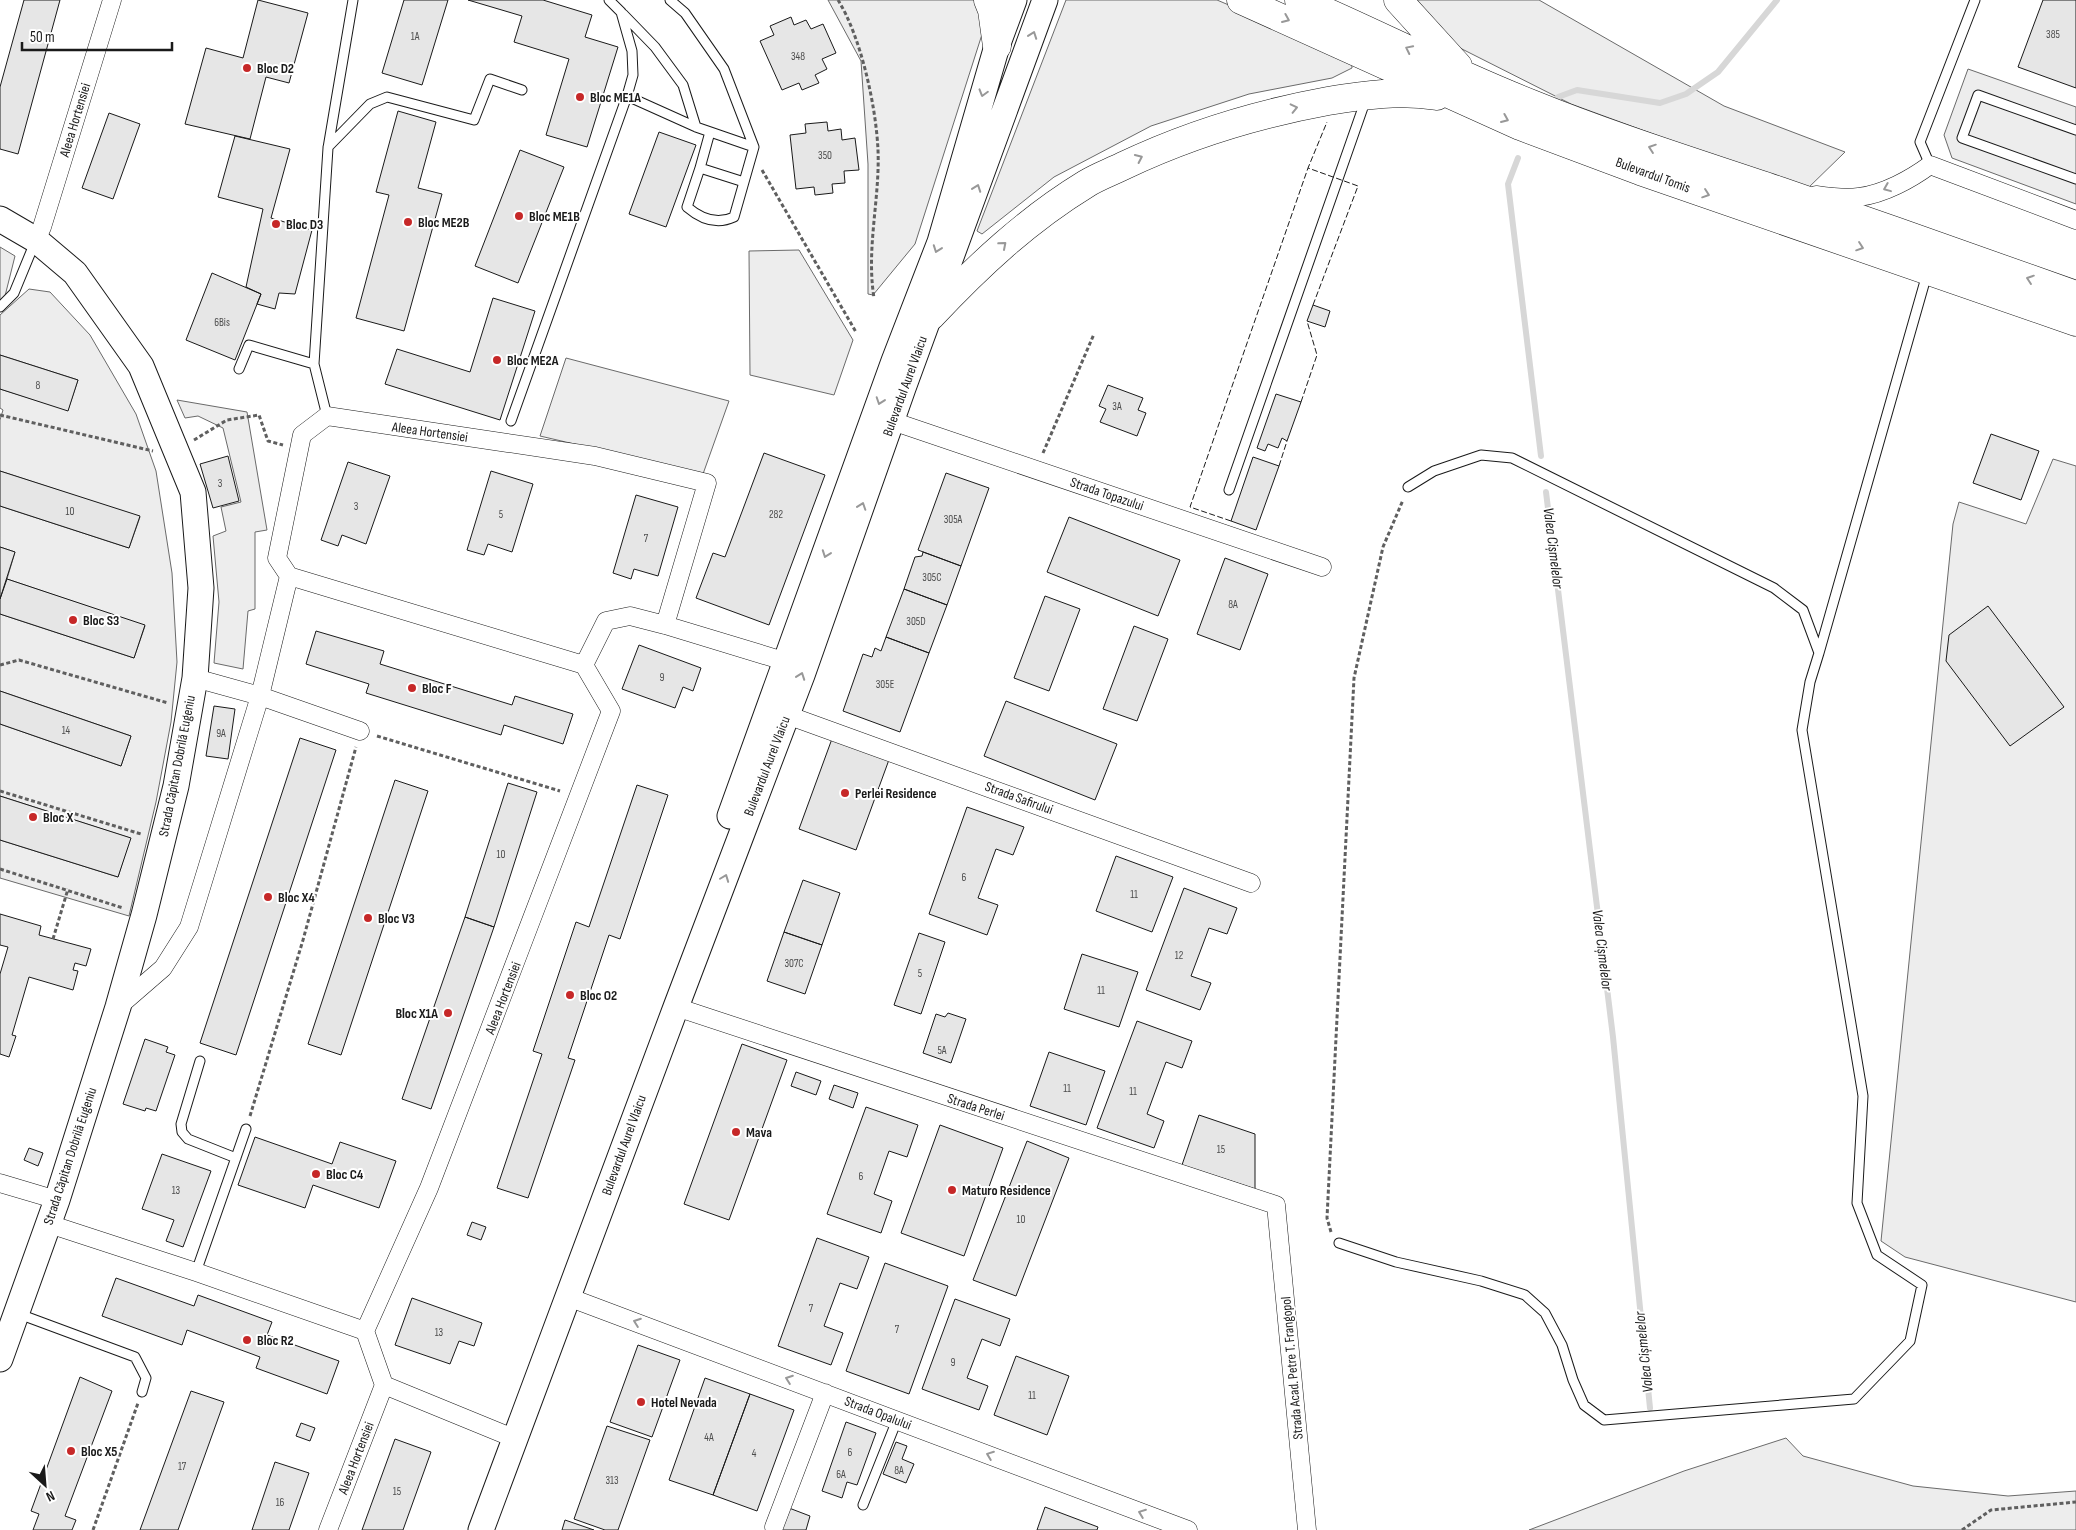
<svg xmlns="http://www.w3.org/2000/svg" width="2076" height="1530" font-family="'Sofia Sans Condensed',sans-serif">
<rect width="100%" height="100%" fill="#fff"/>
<path fill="#ededed" stroke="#6a6a6a" d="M828,0H980L985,25L915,244L873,295L868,294V164L861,61Z
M1066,0H1217L1351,57L1352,68L1332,78L1249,94L1151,126L1054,177L982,234L977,231Z
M1412,0H1539L1724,106L1845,152L1806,190L1571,104L1460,48Z
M1968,69L2076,107V204L1952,158L1944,135Z
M0,247L15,256L5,296L0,301Z
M799,250L853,340L834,395L750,375L749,251Z
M29,289L50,292L90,335L136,414L156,471L172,573L177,662L171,722L156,802L129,916L0,878V840L118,877L130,838L0,796V724L121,766L131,736L0,691V614L134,658L145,626L7,579L15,552L0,547V506L129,548L140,517L0,471V420L3,410L0,408V389L68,410L78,380L0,355V315Z
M566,358L729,401L703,474L540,436Z
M177,400L247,412L267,530L255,532V609L248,611L243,669L214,663L219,602L213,536L226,531L221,507L241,502L223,428L198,416L185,418Z
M2053,459L2076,466V1302L1905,1257L1881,1241L1953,524L1959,502L2026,524Z
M1786,1438L1803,1456L1913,1486L2008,1496L2076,1491V1530H1529L1684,1471Z"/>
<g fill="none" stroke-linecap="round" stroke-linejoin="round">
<path stroke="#d7d7d7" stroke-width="6" d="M1558,97L1577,90L1660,103L1686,94L1718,72L1777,0
M1518,158L1508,184L1541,456
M1546,492L1613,1037L1650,1408"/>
</g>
<path fill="#e6e6e6" stroke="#1a1a1a" d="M24,0H60L18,154L0,149V87Z
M258,0L308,13L289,83L266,77L250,139L185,124L206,48L243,58Z
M404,0H448L422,85L382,73Z
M468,0H543L592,15L585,37L618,47L587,147L546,135L569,59L514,42L522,16Z
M2043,0H2076V88L2018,67Z
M791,17L794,25L806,20L811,29L823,24L836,53L822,59L827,69L815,75L819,83L802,90L799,83L782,90L760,41L774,35L770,26Z
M398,111L436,122L418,188L442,194L404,331L356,318L389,195L376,192Z
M109,113L140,124L113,199L82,188Z
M827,122L828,131L841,129L842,140L855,138L859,170L844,171L845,183L832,184L833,193L815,195L814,187L796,189L790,135L806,133L805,124Z
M659,132L696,145L666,227L629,214Z
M235,136L290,149L271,218L312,230L295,294L279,293L275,309L257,304L261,294L246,287L263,209L218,197Z
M520,150L564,167L518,283L475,266Z
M212,273L261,294L235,360L186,340Z
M493,298L535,311L500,420L385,384L397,349L470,372Z
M1313,305L1330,311L1325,327L1307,321Z
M0,355L78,380L68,411L0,389Z
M1108,385L1143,398L1138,410L1146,413L1137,436L1100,422L1106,409L1099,406Z
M1276,394L1301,402L1287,441L1282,438L1278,448L1268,444L1265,451L1257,448Z
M1991,434L2039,451L2021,500L1973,483Z
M764,453L825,475L769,625L696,598L713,553L725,557Z
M228,456L239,501L213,508L200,464Z
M1253,457L1279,466L1256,530L1231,521Z
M348,462L390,476L366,544L342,535L338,546L321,540Z
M0,471L140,516L129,548L0,506Z
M491,471L533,484L512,552L488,544L484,555L467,550Z
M946,473L989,488L961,566L918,550Z
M636,495L678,507L658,576L634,569L631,579L613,573Z
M1069,517L1180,560L1158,616L1047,572Z
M0,547L15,552L0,599Z
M923,552L961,566L947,605L904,589L915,557L922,556Z
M1225,558L1268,574L1240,650L1197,634Z
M7,579L145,625L134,658L0,614V599Z
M904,589L947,605L929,653L886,637Z
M1045,596L1080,609L1049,691L1014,678Z
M1988,606L2064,707L2010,746L1946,661L1949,635Z
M1134,626L1168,639L1137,721L1103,709Z
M316,631L384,651L380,664L512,705L515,696L573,714L563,744L504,725L501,735L366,693L369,684L306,664Z
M886,637L929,653L900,732L843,711L863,654L872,657L875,648L881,651Z
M639,645L701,668L693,691L683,687L675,708L622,689Z
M0,691L131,736L121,766L0,724Z
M1006,701L1117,744L1095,800L984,756Z
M214,706L235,709L228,759L206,756Z
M833,736L890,757L856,850L799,829Z
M300,738L336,750L236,1055L200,1043Z
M395,780L428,791L341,1055L308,1044Z
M508,783L537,792L494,927L465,917Z
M637,785L668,795L620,939L609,935L568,1058L575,1060L528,1198L497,1188L542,1054L533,1051L576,922L589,927Z
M0,796L131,838L118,877L0,840Z
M967,807L1024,827L1013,855L996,849L978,898L998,905L987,935L929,914Z
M1116,856L1173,877L1152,932L1096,911Z
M803,880L840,893L822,945L784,932Z
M1184,888L1237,908L1227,934L1209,928L1191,976L1211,983L1200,1010L1146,990Z
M0,914L41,926L39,935L91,949L86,966L75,963L73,970L78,971L73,990L29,977L12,1035L16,1036L9,1057L0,1054V974L8,947L0,945Z
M465,917L494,927L431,1109L402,1099Z
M784,932L822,945L805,994L767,981Z
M919,933L945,942L921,1014L894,1005Z
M1082,954L1138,972L1119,1027L1064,1009Z
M948,1013L966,1019L951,1063L923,1053L936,1014L945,1017Z
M1137,1021L1192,1041L1182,1068L1166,1062L1147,1114L1164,1121L1154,1148L1097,1128Z
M145,1039L168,1047L166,1052L175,1055L156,1111L146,1108L145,1111L123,1104Z
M742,1044L787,1060L729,1220L684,1204Z
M1049,1052L1105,1071L1086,1125L1030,1106Z
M796,1072L821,1081L816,1095L791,1086Z
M834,1085L858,1093L853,1108L829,1099Z
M866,1107L918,1125L907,1157L889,1151L874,1194L892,1201L881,1233L827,1214Z
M1199,1115L1255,1134V1189L1182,1165Z
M940,1125L1003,1148L964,1256L901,1233Z
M255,1137L332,1164L340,1142L396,1161L379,1208L313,1185L305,1208L238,1185Z
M1027,1141L1069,1158L1016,1296L973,1280Z
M29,1148L43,1153L38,1166L24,1160Z
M162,1154L211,1171L183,1247L166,1241L174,1220L142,1209Z
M472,1222L486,1227L481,1240L467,1235Z
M817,1238L869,1257L857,1289L840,1283L824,1326L843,1333L831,1365L778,1346Z
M885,1263L948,1286L909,1394L846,1371Z
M116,1278L194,1306L198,1295L272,1322L267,1335L339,1361L327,1394L256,1368L260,1357L187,1330L182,1345L102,1316Z
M412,1298L482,1323L474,1346L459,1341L450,1364L395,1345Z
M955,1299L1010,1319L1000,1346L982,1339L967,1378L988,1386L979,1410L922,1389Z
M638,1345L680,1360L652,1437L610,1422Z
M1016,1356L1069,1376L1047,1435L994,1415Z
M80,1377L112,1391L65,1516L76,1520L72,1530H33L39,1514L31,1511Z
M705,1378L750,1394L713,1495L669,1480Z
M191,1391L224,1402L178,1530H140Z
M750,1394L794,1410L757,1511L713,1495Z
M846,1422L876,1433L857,1485L847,1482L842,1498L822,1491Z
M301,1423L315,1428L310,1441L296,1436Z
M607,1426L650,1440L618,1530H605L574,1519Z
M395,1439L431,1452L403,1530H362Z
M896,1442L907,1446L902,1459L914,1464L906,1483L883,1474Z
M275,1462L309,1473L289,1530H252Z
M1045,1507L1098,1527L1097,1530H1037Z
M789,1508L810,1516L806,1530H781Z
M565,1520L594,1530H562Z"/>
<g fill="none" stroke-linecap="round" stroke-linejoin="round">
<g stroke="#1a1a1a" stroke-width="11">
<path id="lane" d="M609,0L621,12L632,51L633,75L627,96L696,127L754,147
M670,0L685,13L724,69L754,147L734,217C717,225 701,219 687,207L700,168
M623,14L655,47L683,85L696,127
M2076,130L1978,95L1962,138L2076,179
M710,132L700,168L744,182
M328,147L370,104L387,97L474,120L490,79L522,90
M1930,165L1920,142L1975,0
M0,307L14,293L35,242
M314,364L328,148L353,0
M239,369L249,345L314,364L327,416
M511,421L627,96
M1229,490L1366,99
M1819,653L1927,274
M200,1061L181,1124L182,1132L188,1139L236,1158
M1339,1243L1396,1262L1481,1281L1525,1295L1545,1313L1562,1345L1573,1380L1584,1405L1604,1420L1854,1399L1910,1341L1922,1285L1877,1255L1857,1203L1863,1096L1802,730L1810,682L1819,653L1803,610L1774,588L1512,458L1481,455L1434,471L1408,487
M196,1272L246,1129
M19,1314L135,1357L146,1378L142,1392
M863,1505L897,1420"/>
</g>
<g stroke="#1a1a1a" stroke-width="19">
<path id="street" d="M1816,195C1830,197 1845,199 1859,197C1884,194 1911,179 1930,165L2076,220
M36,240L42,227L112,0
M892,421L1322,567
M289,576L277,558L302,435L327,416L595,456L707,483L665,625
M195,678L260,696L360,731
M787,715L1251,883
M118,1007L163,968L189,927L260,696L289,576L584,665
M676,1007L1276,1205L1307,1530
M0,1183L57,1200
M49,1224L196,1272L365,1331L384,1385L506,1435
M568,1297L1188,1530
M365,1331L429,1188L611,711L584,665L606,621L630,616L665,625L787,662
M774,1527L825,1393
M328,1530L384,1385"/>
</g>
<g stroke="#1a1a1a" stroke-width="27">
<path id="secondary" d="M0,219L36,240L75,273L141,366L193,492L201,588L195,678L176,786L144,915L118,1007L57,1200L0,1359
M730,816L894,361L940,242L997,46L1014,0
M481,1530L676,1007L802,675L903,388L1045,0"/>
</g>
<g stroke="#1a1a1a" stroke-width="29">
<path id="primary" d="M988,0L992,10L997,46
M1241,0L1520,126L1640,171L2076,322
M1299,0C1377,33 1452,73 1532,104C1613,137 1697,163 1780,191C1879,225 1977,260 2076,295
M1398,0L1458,66
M931,316C978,266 1027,220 1086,184C1097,177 1111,172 1123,166C1188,135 1257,114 1328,101C1365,95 1400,90 1437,96"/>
</g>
<path stroke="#5f5f5f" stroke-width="3" stroke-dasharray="4 2.5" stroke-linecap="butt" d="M838,0C861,37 876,106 878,150C880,199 866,248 874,298
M762,170L856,332
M0,415L153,451
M194,440L227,420L259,415L268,441L283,445
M1043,453L1094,334
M0,665L19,660L168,703
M377,736L560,791
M0,791L141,834
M0,869L123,908
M53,939L68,889
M250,1116L303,940L356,747
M1331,1232L1327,1218L1354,678L1383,547L1403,500
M93,1530L138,1403
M1962,1530L1991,1510L2076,1502"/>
<use href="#lane" stroke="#fff" stroke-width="9"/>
<use href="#street" stroke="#fff" stroke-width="18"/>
<use href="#secondary" stroke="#fff" stroke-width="25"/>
<use href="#primary" stroke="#fff" stroke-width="28"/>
<path stroke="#1a1a1a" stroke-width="1" stroke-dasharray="6 2.5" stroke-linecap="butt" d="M1313,305L1358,186L1308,168L1327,122
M1301,402L1317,355L1307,321
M1279,466L1287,441
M1231,521L1190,507L1308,168"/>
</g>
<defs><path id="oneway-chevron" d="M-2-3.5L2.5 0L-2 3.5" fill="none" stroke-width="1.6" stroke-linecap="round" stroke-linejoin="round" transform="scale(1.25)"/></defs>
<g stroke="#989898">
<use href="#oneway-chevron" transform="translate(1286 19) rotate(23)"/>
<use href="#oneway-chevron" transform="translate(1033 35) rotate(-70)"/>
<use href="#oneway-chevron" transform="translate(1409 49) rotate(-154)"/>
<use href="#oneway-chevron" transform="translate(983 93) rotate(106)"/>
<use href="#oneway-chevron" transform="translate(1294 108) rotate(-13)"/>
<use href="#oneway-chevron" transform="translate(1505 119) rotate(23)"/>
<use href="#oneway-chevron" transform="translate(1652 148) rotate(-161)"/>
<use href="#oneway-chevron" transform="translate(1139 158) rotate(-25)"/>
<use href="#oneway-chevron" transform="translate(977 188) rotate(-70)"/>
<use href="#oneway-chevron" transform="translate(1887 188) rotate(158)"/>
<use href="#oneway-chevron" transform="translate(1706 194) rotate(19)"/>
<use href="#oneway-chevron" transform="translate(1003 245) rotate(-41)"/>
<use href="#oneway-chevron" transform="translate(1860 247) rotate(19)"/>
<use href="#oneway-chevron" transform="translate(937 249) rotate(110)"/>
<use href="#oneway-chevron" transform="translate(2030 279) rotate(-161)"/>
<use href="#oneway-chevron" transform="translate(880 401) rotate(109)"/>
<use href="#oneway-chevron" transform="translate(862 506) rotate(-71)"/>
<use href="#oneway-chevron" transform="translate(826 554) rotate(110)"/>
<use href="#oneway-chevron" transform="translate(801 676) rotate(-70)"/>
<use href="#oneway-chevron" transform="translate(725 878) rotate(-69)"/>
<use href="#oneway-chevron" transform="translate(637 1322) rotate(-160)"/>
<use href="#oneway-chevron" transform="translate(789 1379) rotate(-160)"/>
<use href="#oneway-chevron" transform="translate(990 1455) rotate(-159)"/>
<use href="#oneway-chevron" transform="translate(1142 1513) rotate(-159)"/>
</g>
<g fill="#c62828" stroke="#fff" stroke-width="2">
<circle cx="247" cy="68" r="5"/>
<circle cx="580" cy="97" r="5"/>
<circle cx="519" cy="216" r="5"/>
<circle cx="408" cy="222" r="5"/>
<circle cx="276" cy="224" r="5"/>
<circle cx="497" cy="360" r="5"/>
<circle cx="73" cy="620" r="5"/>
<circle cx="412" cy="688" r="5"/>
<circle cx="845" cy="793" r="5"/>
<circle cx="33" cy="817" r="5"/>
<circle cx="268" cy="897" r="5"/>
<circle cx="368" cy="918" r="5"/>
<circle cx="570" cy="995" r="5"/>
<circle cx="448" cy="1013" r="5"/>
<circle cx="736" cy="1132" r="5"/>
<circle cx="316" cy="1174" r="5"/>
<circle cx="952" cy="1190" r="5"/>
<circle cx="247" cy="1340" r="5"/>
<circle cx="641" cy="1402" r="5"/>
<circle cx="71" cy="1451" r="5"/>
</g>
<g text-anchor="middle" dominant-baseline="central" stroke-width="4" stroke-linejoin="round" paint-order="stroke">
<g font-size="11" fill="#4d4d4d">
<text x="2053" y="34">385</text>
<text x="415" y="36">1A</text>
<text x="798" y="56">348</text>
<text x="825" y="155">350</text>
<text x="222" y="322">6Bis</text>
<text x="38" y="385">8</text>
<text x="1117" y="406">3A</text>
<text x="220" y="483">3</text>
<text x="356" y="506">3</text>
<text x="70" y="511">10</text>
<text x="501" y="514">5</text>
<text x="776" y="514">282</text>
<text x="953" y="519">305A</text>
<text x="646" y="538">7</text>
<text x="932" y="577">305C</text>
<text x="1233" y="604">8A</text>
<text x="916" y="621">305D</text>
<text x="662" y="677">9</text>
<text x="885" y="684">305E</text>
<text x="66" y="730">14</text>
<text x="221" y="733">9A</text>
<text x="501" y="854">10</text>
<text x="964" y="877">6</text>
<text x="1134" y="894">11</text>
<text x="1179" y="955">12</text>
<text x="794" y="963">307C</text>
<text x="920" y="973">5</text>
<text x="1101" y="990">11</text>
<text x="942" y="1050">5A</text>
<text x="1067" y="1088">11</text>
<text x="1133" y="1091">11</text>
<text x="1221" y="1149">15</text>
<text x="861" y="1176">6</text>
<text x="176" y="1190">13</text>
<text x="1021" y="1219">10</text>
<text x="811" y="1308">7</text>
<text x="897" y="1329">7</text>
<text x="439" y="1332">13</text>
<text x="953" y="1362">9</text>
<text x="1032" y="1395">11</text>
<text x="709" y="1437">4A</text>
<text x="850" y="1452">6</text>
<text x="754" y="1453">4</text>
<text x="182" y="1466">17</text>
<text x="899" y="1470">8A</text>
<text x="841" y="1474">6A</text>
<text x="612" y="1480">313</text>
<text x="397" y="1491">15</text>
<text x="280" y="1502">16</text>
</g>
<g font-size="14" font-weight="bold" fill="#1a1a1a" stroke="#fff" text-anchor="start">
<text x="257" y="68">Bloc D2</text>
<text x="590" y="97">Bloc ME1A</text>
<text x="529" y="216">Bloc ME1B</text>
<text x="418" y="222">Bloc ME2B</text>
<text x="286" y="224">Bloc D3</text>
<text x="507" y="360">Bloc ME2A</text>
<text x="83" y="620">Bloc S3</text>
<text x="422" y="688">Bloc F</text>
<text x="855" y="793">Perlei Residence</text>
<text x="43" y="817">Bloc X</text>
<text x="278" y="897">Bloc X4</text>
<text x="378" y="918">Bloc V3</text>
<text x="580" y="995">Bloc O2</text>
<text x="438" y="1013" text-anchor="end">Bloc X1A</text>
<text x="746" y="1132">Mava</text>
<text x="326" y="1174">Bloc C4</text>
<text x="962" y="1190">Maturo Residence</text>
<text x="257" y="1340">Bloc R2</text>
<text x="651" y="1402">Hotel Nevada</text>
<text x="81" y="1451">Bloc X5</text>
</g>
<g font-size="14" fill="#1a1a1a" stroke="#fff">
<text transform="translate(75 120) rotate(-73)">Aleea Hortensiei</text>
<text transform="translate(1653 175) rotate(20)">Bulevardul Tomis</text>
<text transform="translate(905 386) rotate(-70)">Bulevardul Aurel Vlaicu</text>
<text transform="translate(430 432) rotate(8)">Aleea Hortensiei</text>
<text transform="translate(1107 494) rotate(19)">Strada Topazului</text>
<text transform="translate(177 766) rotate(-79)">Strada Căpitan Dobrilă Eugeniu</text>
<text transform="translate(767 766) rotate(-69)">Bulevardul Aurel Vlaicu</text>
<text transform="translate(1019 798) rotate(20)">Strada Safirului</text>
<text transform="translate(503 998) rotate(-69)">Aleea Hortensiei</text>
<text transform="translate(976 1107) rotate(18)">Strada Perlei</text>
<text transform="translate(624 1145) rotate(-70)">Bulevardul Aurel Vlaicu</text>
<text transform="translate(70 1156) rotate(-72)">Strada Căpitan Dobrilă Eugeniu</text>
<text transform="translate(1292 1368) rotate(-95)">Strada Acad. Petre T. Frangopol</text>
<text transform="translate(878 1413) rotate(21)">Strada Opalului</text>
<text transform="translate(356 1458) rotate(-69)">Aleea Hortensiei</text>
</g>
<g font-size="15" font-style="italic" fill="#1a1a1a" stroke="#fff">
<text transform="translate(1553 548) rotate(83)">Valea Cișmelelor</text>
<text transform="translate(1602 950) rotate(83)">Valea Cișmelelor</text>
<text transform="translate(1644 1352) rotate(-96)">Valea Cișmelelor</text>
</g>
</g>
<g transform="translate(45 1485) rotate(154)" stroke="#ffffff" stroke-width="4" paint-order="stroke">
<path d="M0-4L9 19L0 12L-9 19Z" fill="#1a1a1a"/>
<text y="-8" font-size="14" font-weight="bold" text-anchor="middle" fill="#1a1a1a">N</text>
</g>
<path d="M22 42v8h150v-8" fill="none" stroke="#1a1a1a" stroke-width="2.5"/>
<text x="30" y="42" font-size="15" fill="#1a1a1a" stroke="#ffffff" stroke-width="4" paint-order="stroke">50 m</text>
</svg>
